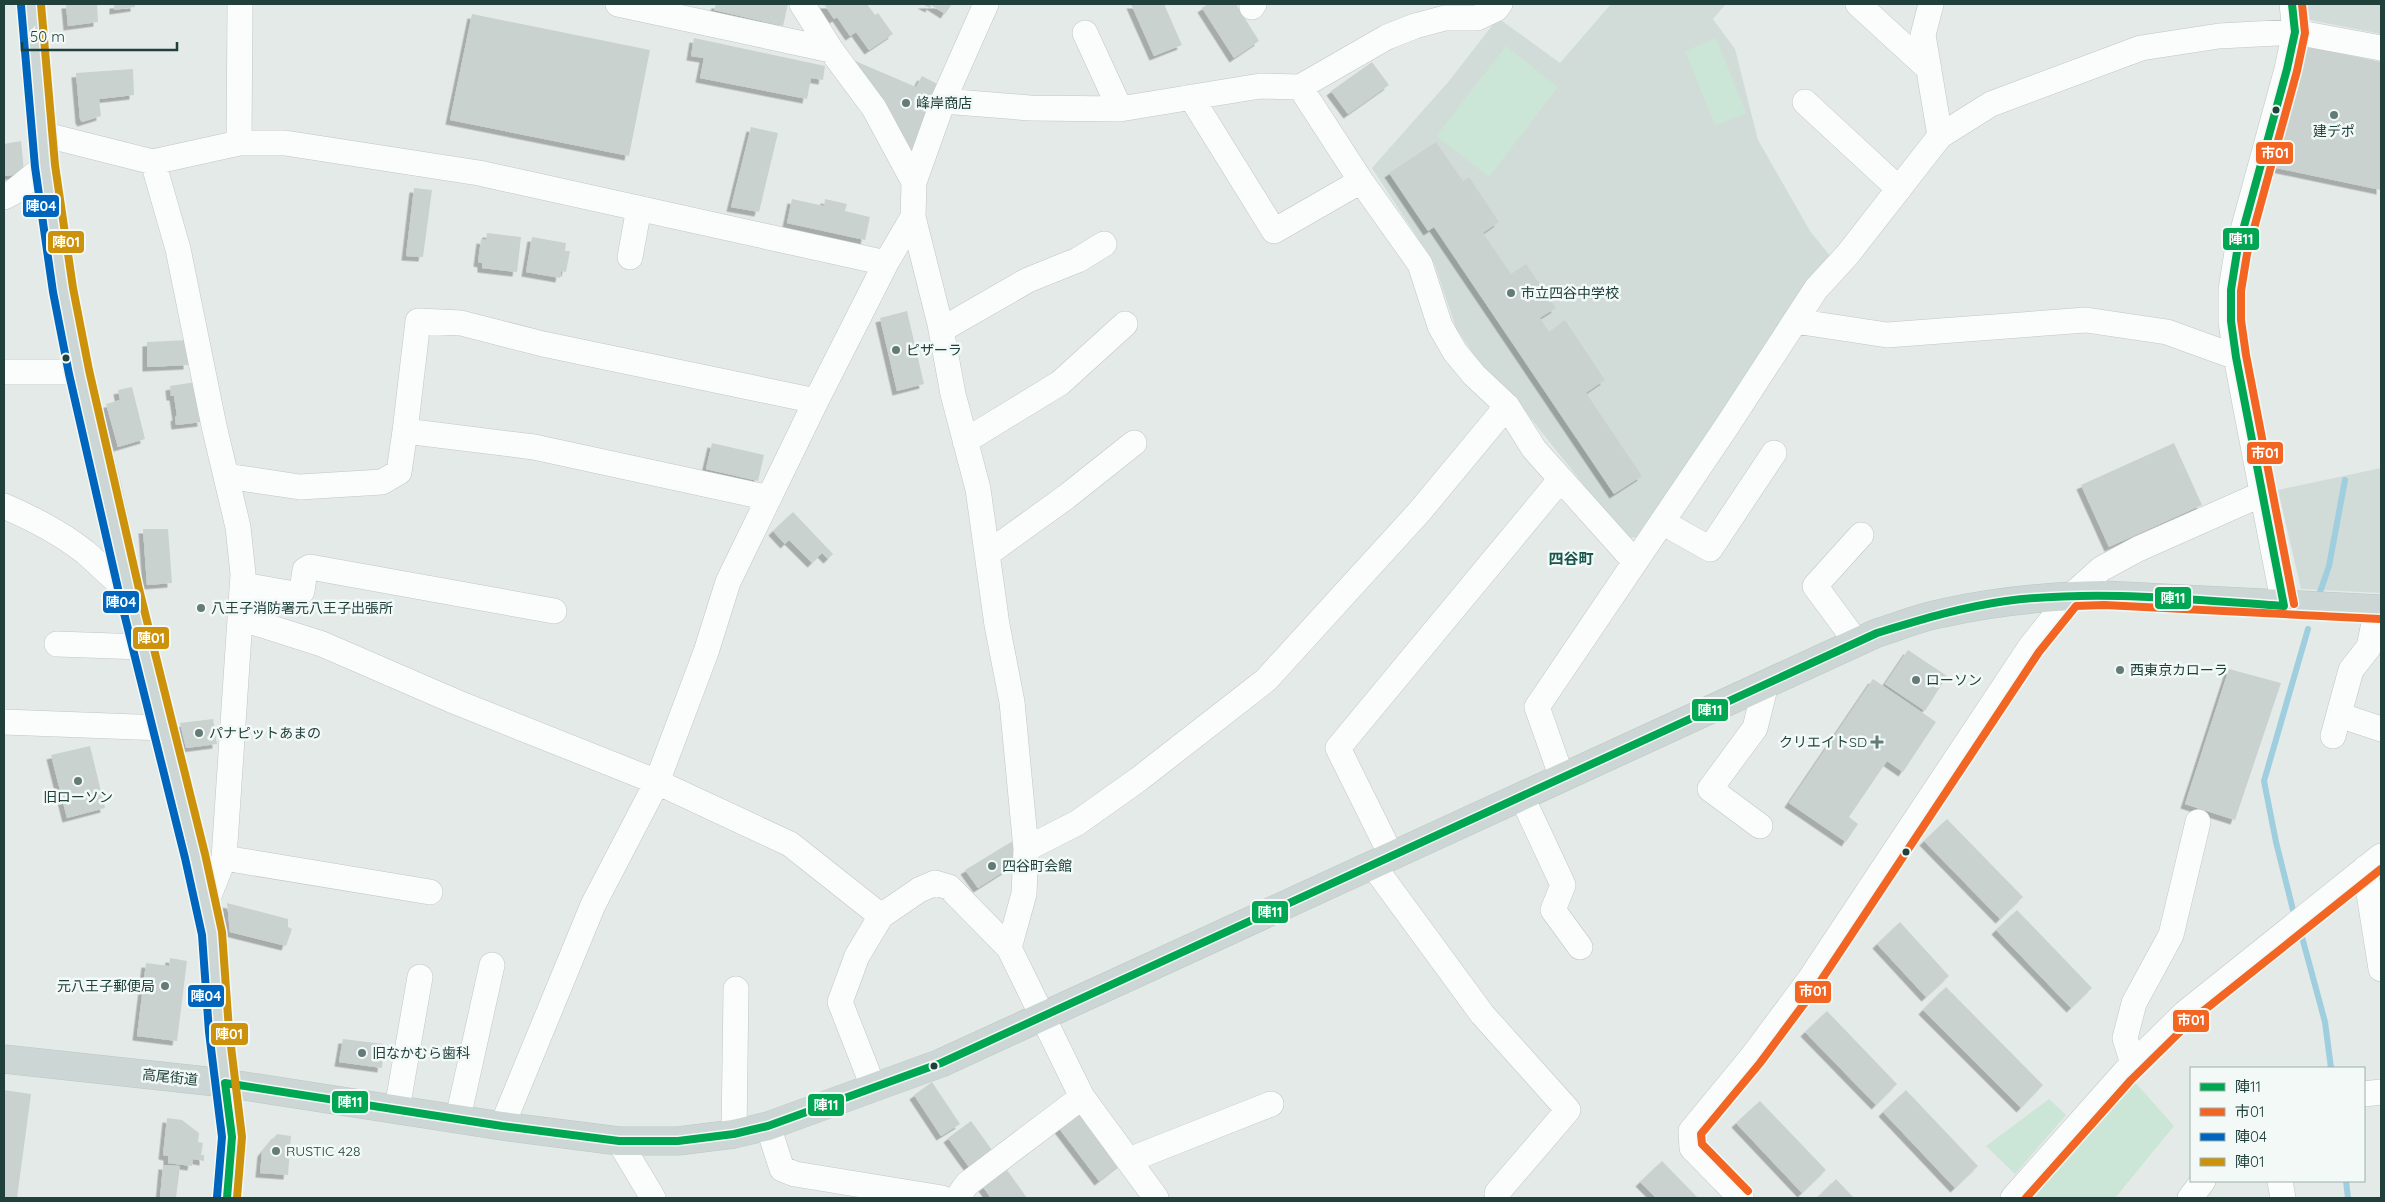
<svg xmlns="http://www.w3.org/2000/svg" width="2385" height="1202" font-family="Quicksand,'Noto Sans JP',sans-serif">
<defs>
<filter id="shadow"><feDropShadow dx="-4.5" dy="4.5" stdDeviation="0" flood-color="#0004"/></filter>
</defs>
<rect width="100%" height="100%" fill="#e4eae8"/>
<path fill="#d1dcd8" d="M1611,4H1726L1713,19L1735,49L1758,140L1810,231L1831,257L1807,280L1737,392L1639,537L1626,538L1508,390L1478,361L1456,328L1434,263L1372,168L1449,81L1498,18L1560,63Z
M2307,4H2381V34L2310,20Z
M2381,468V593L2301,589L2278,490Z"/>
<path fill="#cbe5d6" d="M1716,38L1746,113L1715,126L1685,51Z
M1506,46L1558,87L1489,177L1436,136Z
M2132,1079L2174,1126L2115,1198H2028Z
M2049,1099L2066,1115L2015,1174L1986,1146Z"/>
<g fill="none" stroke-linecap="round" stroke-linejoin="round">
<path stroke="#9fcede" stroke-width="6" d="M2319,595L2329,566L2345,480
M2293,910L2276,842L2264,781L2308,629
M2302,937L2325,1022L2331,1068
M2346,1181L2348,1198"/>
</g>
<path fill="#cad2d0" filter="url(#shadow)" d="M66,4H97L98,22L68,26Z
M114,4H135V7L114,10Z
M716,4H788L783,26L714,10Z
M824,4H867L875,15L878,13L893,34L869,50L856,32L850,36L837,17L834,19Z
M922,4H952L945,14L931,5L930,8Z
M1131,4H1164L1182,45L1154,56Z
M1208,4H1236L1259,41L1234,58L1202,8Z
M472,14L650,50L629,156L450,120Z
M694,38L825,66L823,80L811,78L807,99L700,78L704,58L691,56Z
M2301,45L2381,62V190L2276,168Z
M846,57L916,87L922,76L941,86L911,165Z
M1372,62L1389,85L1348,114L1331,91Z
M133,69L134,95L99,99L101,116L82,122L80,119L76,73Z
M751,127L778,133L759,212L731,207Z
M21,141L24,171L22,174L4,176V144Z
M1436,142L1463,181L1469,177L1499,222L1483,233L1511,274L1526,264L1556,308L1540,318L1549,332L1565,320L1605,380L1586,393L1642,476L1614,494L1434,227L1428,231L1389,173Z
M414,188L432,190L423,257L406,256Z
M792,199L824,206L825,199L847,204L845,211L870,217L865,240L787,223Z
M487,233L521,237L517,272L482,268V263L478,262L481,239L486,240Z
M532,237L566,243L565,251H570L566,272L561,271L560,278L526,272Z
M907,311L924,384L897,391L880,318Z
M188,340V365L147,367V342Z
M196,382L202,422L176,425L175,417L177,416L174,396H171L170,386Z
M132,387L145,439L118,447L106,404L120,400L118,390Z
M712,443L764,455L758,481L706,469Z
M2174,443L2202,505L2109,547L2081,485Z
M793,512L833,554L828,559L822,553L812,563L789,540L785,544L773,531Z
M143,529H168L172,583L147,585Z
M1908,650L1947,676L1925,711L1885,684Z
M2229,669L2281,683L2235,820L2185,804Z
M1873,679L1936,722L1903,772L1887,761L1849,817L1858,824L1846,842L1789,803Z
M213,719L217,744L186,748L180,723Z
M90,746L105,808L67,818L51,755Z
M1947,819L2023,897L2000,919L1924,841Z
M1016,839L1017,863L978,888L965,870Z
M227,903L288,919V927L292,929L286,946L230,932Z
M2017,910L2092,988L2071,1008L1996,930Z
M1900,922L1949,976L1926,997L1877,944Z
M170,958L187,961L177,1041L137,1036L146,963L169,966Z
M1946,987L2043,1085L2021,1108L1923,1010Z
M1827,1011L1897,1084L1876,1105L1805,1032Z
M343,1039L384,1044L382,1068L339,1062Z
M932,1082L960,1124L941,1136L914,1095Z
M4,1090L31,1094L17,1198H4Z
M1906,1090L1978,1166L1955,1188L1883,1112Z
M1760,1101L1826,1170L1802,1193L1736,1123Z
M1080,1109L1122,1163L1099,1181L1058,1127Z
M167,1118L182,1120L199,1133L198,1142L203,1143L201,1155H204V1161L193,1159L192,1166L168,1163V1156L163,1155Z
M971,1121L992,1150L969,1167L948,1138Z
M277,1134L291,1136L288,1175L260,1173L262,1152Z
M1662,1161L1698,1198H1656L1640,1182Z
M163,1165L180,1166L176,1198H160Z
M1007,1170L1027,1198H991L983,1187Z
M1836,1179L1854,1198H1817Z"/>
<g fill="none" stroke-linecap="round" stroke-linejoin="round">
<g stroke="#c1c7c5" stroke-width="26">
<path id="minor" d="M618,4L831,50
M802,4L831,50L874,108L914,182
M1858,4L1929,69
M1931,4L1923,35L1940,136
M1252,7L1254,4
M1085,33L1120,109
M1300,87L1361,181L1420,264L1440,326L1455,352L1474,375L1507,406L1534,449L1635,562
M1191,97L1274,231L1361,181
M943,101L1030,108L1120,109L1260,86L1300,87L1387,37L1415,26L1445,18H1477L1496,9L1500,4
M1805,102L1899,189
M42,134L153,162L239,143H285L479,173L886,263
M239,143L240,4
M153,162L178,249L214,426L238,527L243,574L224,858L206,903
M4,197L12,193L45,166
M913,217L940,324L953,394L978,489L997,625L1012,702L1026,849L1024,894L1009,948
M630,257L639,208
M1795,321L1887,335L2086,320L2167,332L2236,357
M941,330L1028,280L1078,260L1104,244
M4,372H79
M965,441L1060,383L1125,324
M226,476L300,487L382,482L399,472L405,431
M769,498L534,447L405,431L418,321L461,323L543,344L816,401
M4,506C32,518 61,533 85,552C100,565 113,579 129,591
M1662,522L1710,549L1774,453
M987,554L1066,497L1134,443
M243,585L294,594L302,591L305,570L310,567L554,611
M2284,606L2236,357L2231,321V290L2237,252L2287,69L2295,32L2292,4
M240,618L322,644L456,702L657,782L790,844L881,916
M1857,643L1815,586L1861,535
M57,644L143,647
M2339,715L2381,729
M4,722L163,728
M2333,736L2351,670L2369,647L2377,609
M1562,778L1537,707L1727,426L1816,289L1848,254L1940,136L1991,104L2141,48L2219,36L2295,32L2381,48
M1522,797L1563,885L1553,910L1580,947
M1760,826L1710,789L1755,728L1766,684
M1026,849L1077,823L1139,779L1266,680L1420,511L1507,406
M1391,855L1338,748L1560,480
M224,858L430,892
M1372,864L1482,1014L1568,1110L1497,1193L1498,1198
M2365,868L2381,969
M2133,1064L2125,1038L2134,1003L2171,935L2198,822
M874,1089L840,1002L857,956L881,916L919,890L935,883L949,887L1009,948L1082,1097L1156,1198
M2364,1094L2381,1092
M397,1109L420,977
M458,1118L492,965
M502,1126L593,905L657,782L706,652L728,582L816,401L886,263L913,217L914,182L943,101L986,4
M768,1126L782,1169L795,1174L942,1198
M734,1134L736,989
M619,1141L653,1198
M1129,1160L1271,1104
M2280,1181L2283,1198
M957,1198L967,1184L1082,1097
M1741,1198L1692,1148L1691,1131L1752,1057L1810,979L2031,646L2071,596L2101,569L2138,549L2262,494
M2013,1198L2124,1073L2185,1013L2381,856
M2190,1198L2203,1181"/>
</g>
<g stroke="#bcc7c5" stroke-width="29">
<path id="major" d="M31,4L45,166L63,290L79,372L108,492L129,591L195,856L212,934L219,1031L232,1137L227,1198
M4,1059L225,1083L502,1126L619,1141H678L734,1134L768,1126L941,1063L1877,633C1899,626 1921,617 1943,613C1996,601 2050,596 2104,595L2381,609"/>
</g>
<use href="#minor" stroke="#fbfcfc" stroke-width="25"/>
<use href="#major" stroke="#ccd6d4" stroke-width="28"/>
<g stroke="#f2f9f7" stroke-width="11">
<path id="bus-1" d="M227,1198L232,1137L225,1083L502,1126L619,1141H678L734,1134L768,1126L941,1063L1877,633C1920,620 1962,607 2006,601C2098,589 2192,600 2284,606L2236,357L2231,321V290L2237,252L2287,69L2295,32L2292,4"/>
</g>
<g stroke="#f2f9f7" stroke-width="11">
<path id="bus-2" d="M2294,604L2246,355L2241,320V291L2247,254L2297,71L2305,33L2302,4
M1748,1191L1702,1144L1701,1134L1760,1063L1818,985L2039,652L2076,606L2104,605L2380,619
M2026,1198L2131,1080L2192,1020L2381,869"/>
</g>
<g stroke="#f2f9f7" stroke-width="11">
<path id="bus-3" d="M21,5L35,167L53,292L69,374L119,593L185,858L202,935L209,1032L222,1137L217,1197"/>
</g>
<g stroke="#f2f9f7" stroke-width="11">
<path id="bus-4" d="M41,4L55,165L73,288L89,370L139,589L205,854L222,932L229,1030L242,1137L237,1198"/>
</g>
<use href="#bus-1" stroke="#00a651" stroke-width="8"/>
<use href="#bus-2" stroke="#f26522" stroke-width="8"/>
<use href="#bus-3" stroke="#0065bd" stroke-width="8"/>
<use href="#bus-4" stroke="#cc920c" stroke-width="8"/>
</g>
<g fill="#647c78" stroke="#f2f9f7" stroke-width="2">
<circle cx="906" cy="103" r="5"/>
<circle cx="2334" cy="115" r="5"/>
<circle cx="1511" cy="293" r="5"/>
<circle cx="896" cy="350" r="5"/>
<circle cx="201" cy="608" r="5"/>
<circle cx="2120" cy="670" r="5"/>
<circle cx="1916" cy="680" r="5"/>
<circle cx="199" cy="733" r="5"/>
<path d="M1874.5 734.5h5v5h5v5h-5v5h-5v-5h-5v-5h5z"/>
<circle cx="78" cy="781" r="5"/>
<circle cx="992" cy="866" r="5"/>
<circle cx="165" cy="986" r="5"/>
<circle cx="362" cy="1053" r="5"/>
<circle cx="276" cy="1151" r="5"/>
</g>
<g fill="#1f403b" stroke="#f2f9f7" stroke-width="2">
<circle cx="2276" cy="110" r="4.5"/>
<circle cx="66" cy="358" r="4.5"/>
<circle cx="1906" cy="852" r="4.5"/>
<circle cx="934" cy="1066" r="4.5"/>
</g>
<g text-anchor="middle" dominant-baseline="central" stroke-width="5" stroke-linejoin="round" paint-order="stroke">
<g font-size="14" fill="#1f403b" stroke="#f2f9f7" text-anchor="start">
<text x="916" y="103">峰岸商店</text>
<text x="2334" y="131" text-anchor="middle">建デポ</text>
<text x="1521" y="293">市立四谷中学校</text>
<text x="906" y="350">ピザーラ</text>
<text x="211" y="608">八王子消防署元八王子出張所</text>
<text x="2130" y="670">西東京カローラ</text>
<text x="1926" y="680">ローソン</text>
<text x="209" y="733">パナピットあまの</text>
<text x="1867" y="742" text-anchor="end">クリエイトSD</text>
<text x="78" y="797" text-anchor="middle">旧ローソン</text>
<text x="1002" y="866">四谷町会館</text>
<text x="155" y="986" text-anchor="end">元八王子郵便局</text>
<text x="372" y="1053">旧なかむら歯科</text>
<text x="286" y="1151">RUSTIC 428</text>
</g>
<g font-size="14" fill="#1f403b" stroke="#f2f9f7">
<text transform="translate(170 1077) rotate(6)">高尾街道</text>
</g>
<g font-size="15" font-weight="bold" fill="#18554d" stroke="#f2f9f7">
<text x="1571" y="558">四谷町</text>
</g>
</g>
<g stroke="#f2f9f7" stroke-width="2">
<rect x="2255" y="141" width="39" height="24" rx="5" fill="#f26522"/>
<rect x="22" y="194" width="38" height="24" rx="5" fill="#0065bd"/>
<rect x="2222" y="227" width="38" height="24" rx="5" fill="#00a651"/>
<rect x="47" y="230" width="38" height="24" rx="5" fill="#cc920c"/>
<rect x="2246" y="441" width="38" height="24" rx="5" fill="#f26522"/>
<rect x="2154" y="586" width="38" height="24" rx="5" fill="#00a651"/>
<rect x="102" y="590" width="38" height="24" rx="5" fill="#0065bd"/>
<rect x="132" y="626" width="38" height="24" rx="5" fill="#cc920c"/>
<rect x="1691" y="698" width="38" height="24" rx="5" fill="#00a651"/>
<rect x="1251" y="900" width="38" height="24" rx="5" fill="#00a651"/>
<rect x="1794" y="980" width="38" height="24" rx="5" fill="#f26522"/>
<rect x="187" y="984" width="38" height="24" rx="5" fill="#0065bd"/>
<rect x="2172" y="1009" width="38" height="24" rx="5" fill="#f26522"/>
<rect x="210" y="1022" width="39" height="24" rx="5" fill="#cc920c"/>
<rect x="331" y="1090" width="38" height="24" rx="5" fill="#00a651"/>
<rect x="807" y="1093" width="38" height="24" rx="5" fill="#00a651"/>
</g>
<g font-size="14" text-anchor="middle" font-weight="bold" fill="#fff">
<text x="2275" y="158">市01</text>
<text x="41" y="211">陣04</text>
<text x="2241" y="244">陣11</text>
<text x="66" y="247">陣01</text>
<text x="2265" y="458">市01</text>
<text x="2173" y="603">陣11</text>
<text x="121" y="607">陣04</text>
<text x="151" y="643">陣01</text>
<text x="1710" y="715">陣11</text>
<text x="1270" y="917">陣11</text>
<text x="1813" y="996">市01</text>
<text x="206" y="1001">陣04</text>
<text x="2191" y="1025">市01</text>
<text x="229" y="1039">陣01</text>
<text x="350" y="1107">陣11</text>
<text x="826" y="1110">陣11</text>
</g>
<rect width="2385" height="1202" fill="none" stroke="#1f403b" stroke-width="10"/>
<rect x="2190" y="1067" width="175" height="115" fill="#f2f9f7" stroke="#9eafac"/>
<rect x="2200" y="1083" width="25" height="8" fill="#00a651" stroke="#9eafac"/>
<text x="2235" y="1092" font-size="15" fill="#1f403b">陣11</text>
<rect x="2200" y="1108" width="25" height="8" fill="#f26522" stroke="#9eafac"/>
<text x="2235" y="1117" font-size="15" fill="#1f403b">市01</text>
<rect x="2200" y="1133" width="25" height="8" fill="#0065bd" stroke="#9eafac"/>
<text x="2235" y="1142" font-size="15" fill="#1f403b">陣04</text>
<rect x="2200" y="1158" width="25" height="8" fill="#cc920c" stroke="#9eafac"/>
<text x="2235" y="1167" font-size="15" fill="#1f403b">陣01</text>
<path d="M22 42v8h155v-8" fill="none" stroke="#1f403b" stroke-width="2.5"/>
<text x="30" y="42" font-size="15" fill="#1f403b" stroke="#f2f9f7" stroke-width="4" paint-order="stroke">50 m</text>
</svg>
